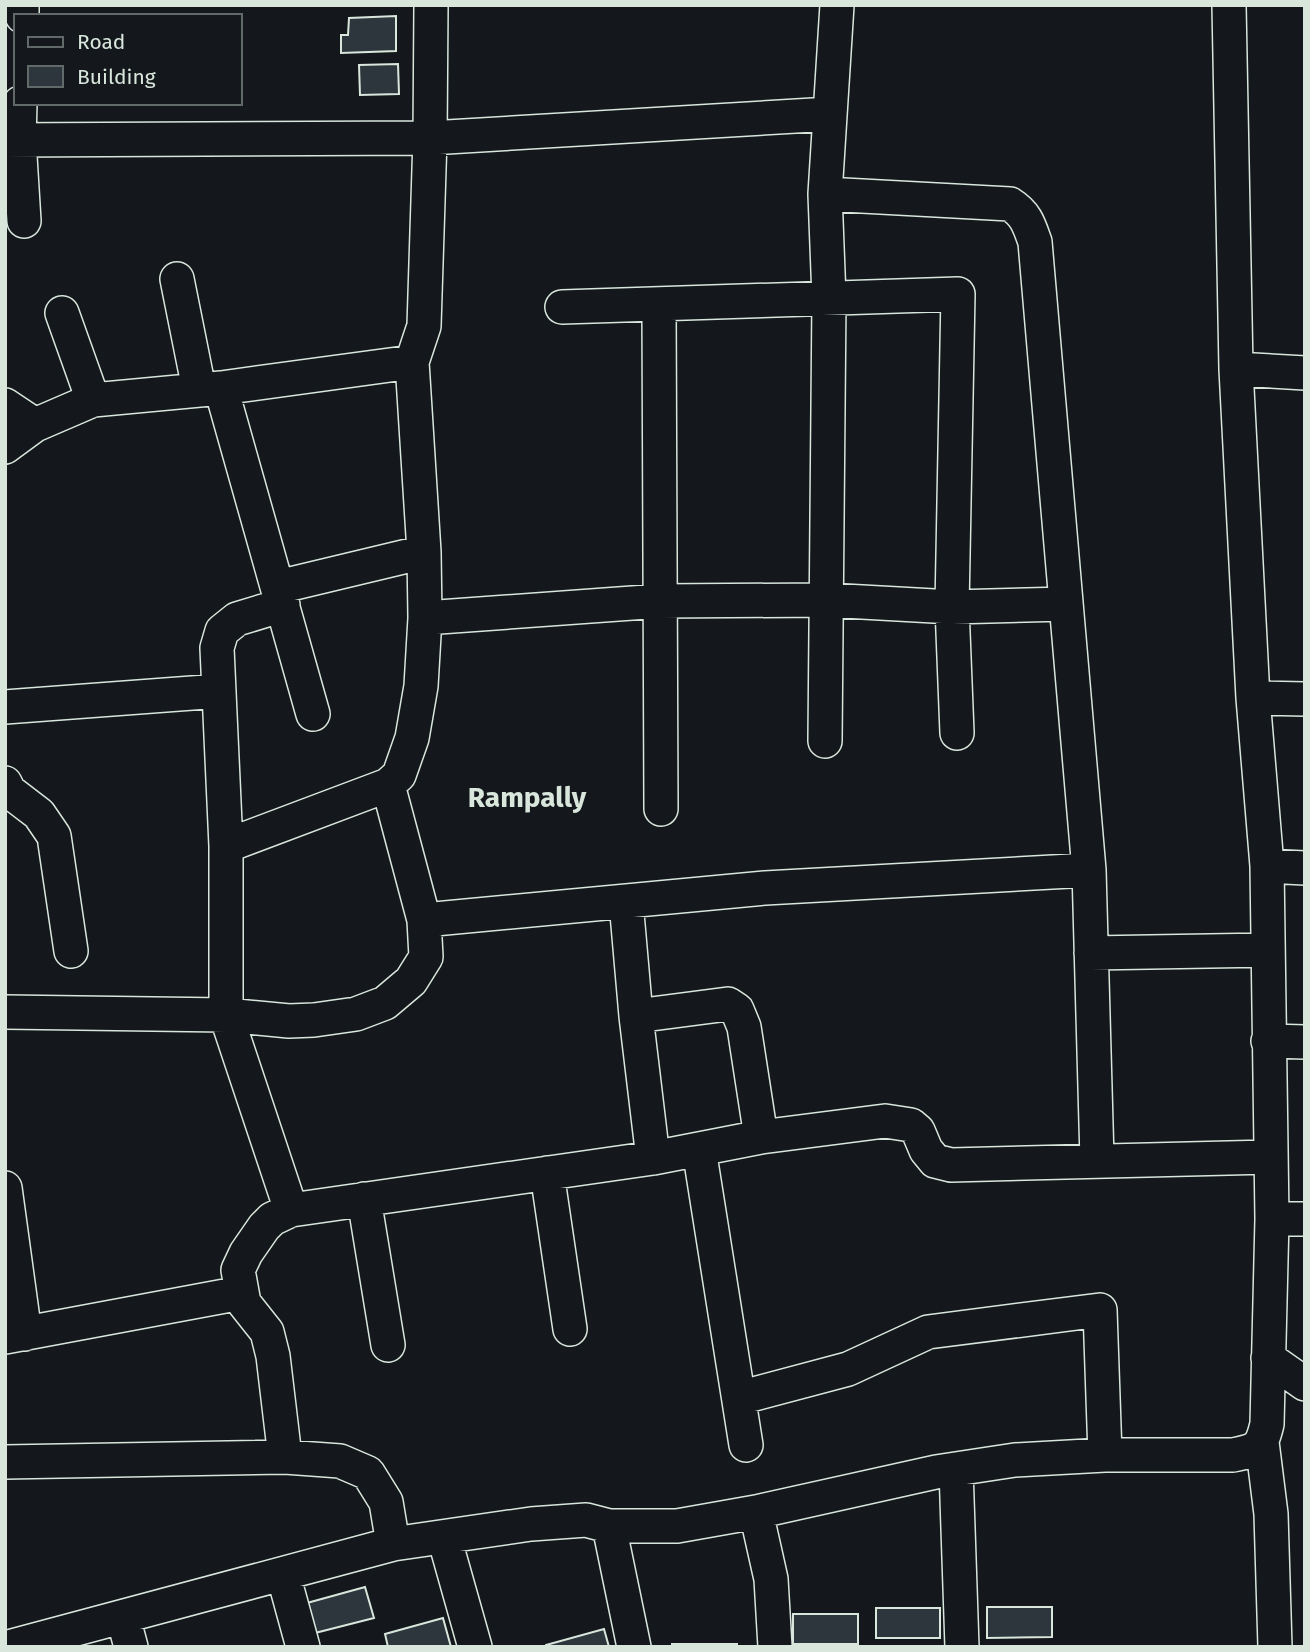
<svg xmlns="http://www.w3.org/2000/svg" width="1310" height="1652" font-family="'Fira Sans',sans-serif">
<rect width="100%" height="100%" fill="#14181c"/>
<path fill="#2c363c" stroke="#d8e6dc" stroke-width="2" d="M396,16V51L341,53V35H348L349,18Z
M398,64L399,94L360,95L359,65Z
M365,1587L374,1618L315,1633L307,1603Z
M987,1607H1052V1637L987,1638Z
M876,1608H940V1638H876Z
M793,1614H858V1644H793Z
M443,1618L451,1647H388L385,1634Z
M604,1629L609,1647H546V1645Z
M672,1644H737V1647H672Z"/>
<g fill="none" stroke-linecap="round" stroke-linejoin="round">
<g stroke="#d8e6dc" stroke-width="36">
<path id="minor" d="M22,16V5
M20,103L19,140L24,221
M5,140L430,138L830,114
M825,194L1010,204C1026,214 1029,225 1035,242L1089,870L1097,1160
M177,279L199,389
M659,305L661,809
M562,307L958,294L952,607L957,733
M62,313L93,400
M1236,369L1305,373
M221,388L313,714
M5,405L35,425
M5,447L35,425L93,400L221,388L412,362
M278,587L424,552
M283,605L237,619L222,631L217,648L226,846V1015L291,1210
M425,618L660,601L826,600L952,607L1066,604
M1253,698L1305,699
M5,707L219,691
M825,741L829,298L825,194L837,5
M5,783L9,791L39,814L54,836L71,951
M226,846L388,785L399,775L412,738L421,686L425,618L424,552L412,362L424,326L430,138L431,5
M1267,866L1305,868
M626,902L636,1016L653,1158
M424,920L765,888L1089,870
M1091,953L1268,950
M5,1012L226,1015L289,1021L314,1020L356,1014L385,1003L411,981L426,957L424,920L388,785
M636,1016L728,1004L737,1010L744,1027L761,1137
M1268,1041L1305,1042
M699,1149L746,1445
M547,1173L570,1329
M5,1188L25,1334
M364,1199L388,1345
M1272,1219H1305
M5,1337L241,1293
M1268,1358L1305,1384
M739,1398L848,1369L928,1332L1100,1310L1105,1455
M1262,1442L1271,1514L1275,1647
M285,1457L273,1356L267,1332L244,1303L238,1270L246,1253L264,1227L272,1219L291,1210L653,1158L761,1137L885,1121L911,1125L918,1131L926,1150L935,1161L951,1165L1269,1157
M5,1462L285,1457L340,1461L368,1473L386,1502L393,1544
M956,1469L962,1647
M756,1512L771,1579L775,1647
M609,1526L634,1647
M444,1537L475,1647
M283,1574L303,1647
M123,1617L131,1647
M9,1647L393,1544L531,1524L586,1520L609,1526H677L756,1512L936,1472L1015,1460L1105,1455H1233C1257,1450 1261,1449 1267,1424L1272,1219L1267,866L1253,698L1236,369L1229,5"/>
</g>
<use href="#minor" stroke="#14181c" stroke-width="33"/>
</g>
<g text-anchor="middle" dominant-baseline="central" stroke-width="5" stroke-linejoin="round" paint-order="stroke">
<g font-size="28" font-weight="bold" fill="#d8e6dc" stroke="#14181c">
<text x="527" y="797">Rampally</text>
</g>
</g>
<rect width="1310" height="1652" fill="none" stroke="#d8e6dc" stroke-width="14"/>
<rect x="14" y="14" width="228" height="91" fill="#14181c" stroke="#626a69" stroke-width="2"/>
<rect x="28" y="37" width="35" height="10" fill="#14181c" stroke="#626a69" stroke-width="2"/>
<text x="77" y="49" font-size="21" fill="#d8e6dc">Road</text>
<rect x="28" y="66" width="35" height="21" fill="#2c363c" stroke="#626a69" stroke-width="2"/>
<text x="77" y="84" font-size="21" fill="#d8e6dc">Building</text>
</svg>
